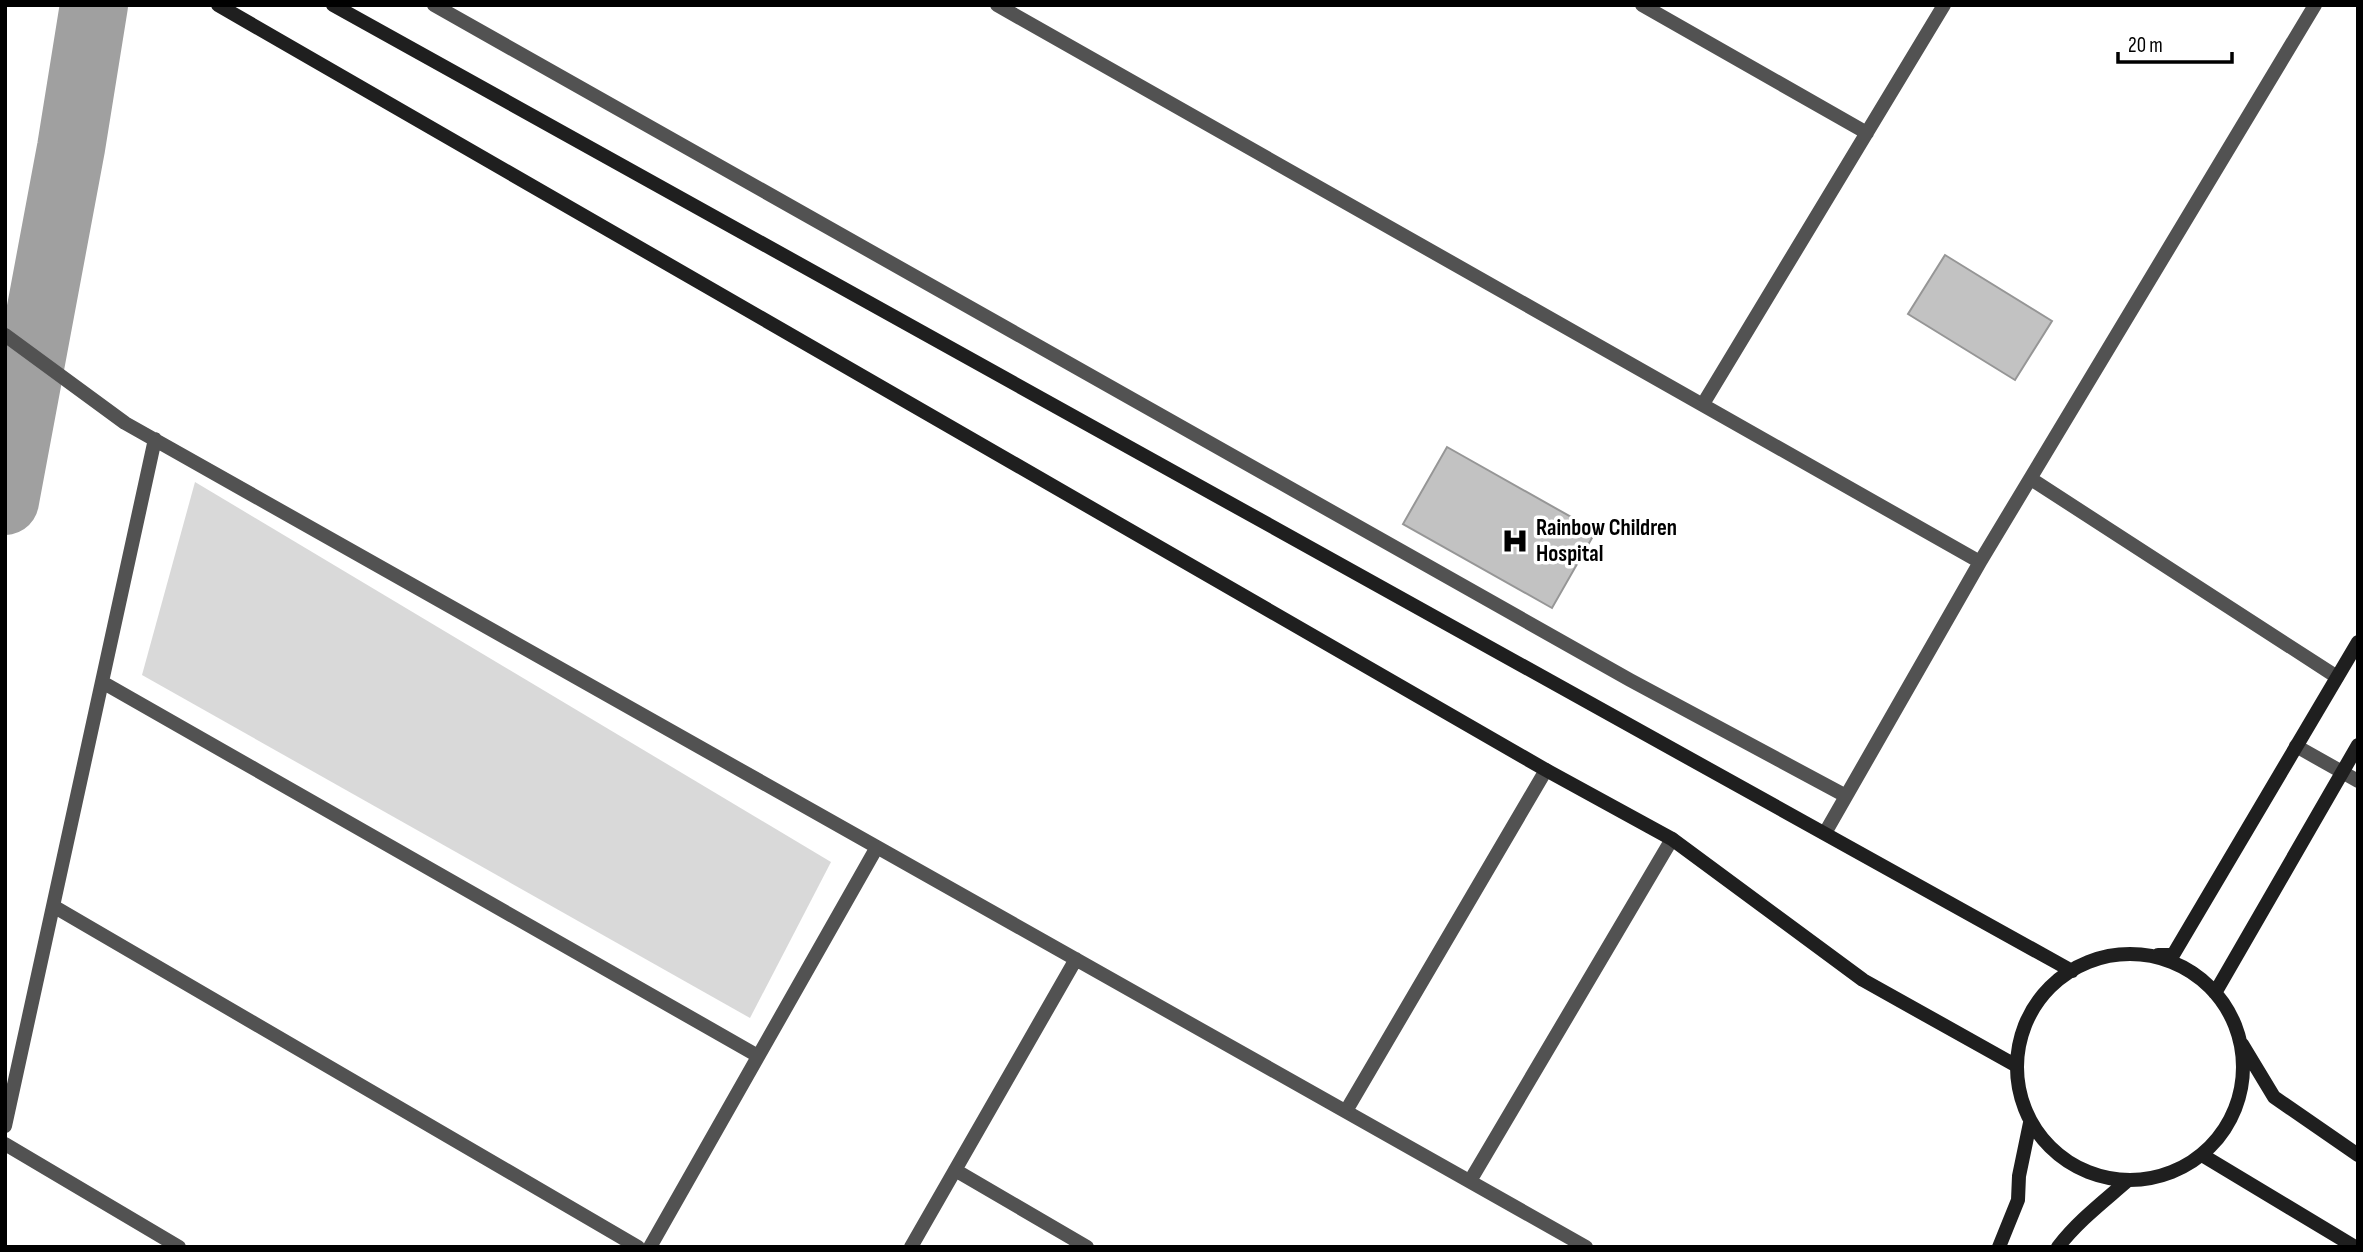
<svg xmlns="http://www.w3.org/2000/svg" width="2363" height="1252" font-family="'Sofia Sans Condensed',sans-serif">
<rect width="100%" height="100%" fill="#fff"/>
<path fill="#d9d9d9" d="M195,482L831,862L750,1018L142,675Z"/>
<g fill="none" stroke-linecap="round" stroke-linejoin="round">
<path stroke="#a0a0a0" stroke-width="68" d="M5,501L71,148L94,5"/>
</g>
<path fill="#c2c2c2" stroke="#969696" stroke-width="2" d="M1945,255L2052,321L2015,380L1908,314Z
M1447,447L1596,531L1552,608L1403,524Z"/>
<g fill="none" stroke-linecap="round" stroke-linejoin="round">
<path stroke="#525252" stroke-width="14" d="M434,5L1630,680L1846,796
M997,5L1980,562
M1642,5L1867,133
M5,335L125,423L1586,1247
M1703,404L1944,5
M2031,479L2337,677
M102,682L758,1056
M2296,746L2358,781
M1825,833L1980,562L2315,5
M53,906L638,1247
M1346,1111L1546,770
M5,1126L155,439
M5,1144L179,1247
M955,1170L1087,1247
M1470,1181L1672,839
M650,1247L877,847
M911,1247L1076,959"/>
<path stroke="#1f1f1f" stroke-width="14" d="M218,5L1546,770L1672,839L1863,980L2015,1065
M333,5L2072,971
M2017 1067a113 113 0 1 1 226 0a113 113 0 1 1-226 0Z
M2158,955H2173L2358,642
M2215,993L2358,745
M2242,1044L2274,1097L2358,1155
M2202,1155L2355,1247
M1999,1247L2018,1200L2019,1176L2030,1123
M2058,1247C2078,1221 2103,1202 2127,1181"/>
</g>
<defs>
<g id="hospital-bare" transform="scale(2.1)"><path d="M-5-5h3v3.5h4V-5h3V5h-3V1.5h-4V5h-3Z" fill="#000" stroke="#fff" stroke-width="2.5" paint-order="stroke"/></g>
</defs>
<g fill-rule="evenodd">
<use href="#hospital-bare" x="1515" y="541"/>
</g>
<g text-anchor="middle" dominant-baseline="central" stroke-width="7" stroke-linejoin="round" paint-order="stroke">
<g font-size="23" font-weight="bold" fill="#000" stroke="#fff" text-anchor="start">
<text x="1536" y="528">Rainbow Children<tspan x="1536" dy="26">Hospital</tspan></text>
</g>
</g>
<rect width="2363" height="1252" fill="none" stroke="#000000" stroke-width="14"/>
<path d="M2118 52v10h114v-10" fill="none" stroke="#000000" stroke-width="3.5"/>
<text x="2128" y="52" font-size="21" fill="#000000" stroke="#ffffff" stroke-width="5" paint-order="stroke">20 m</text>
</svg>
